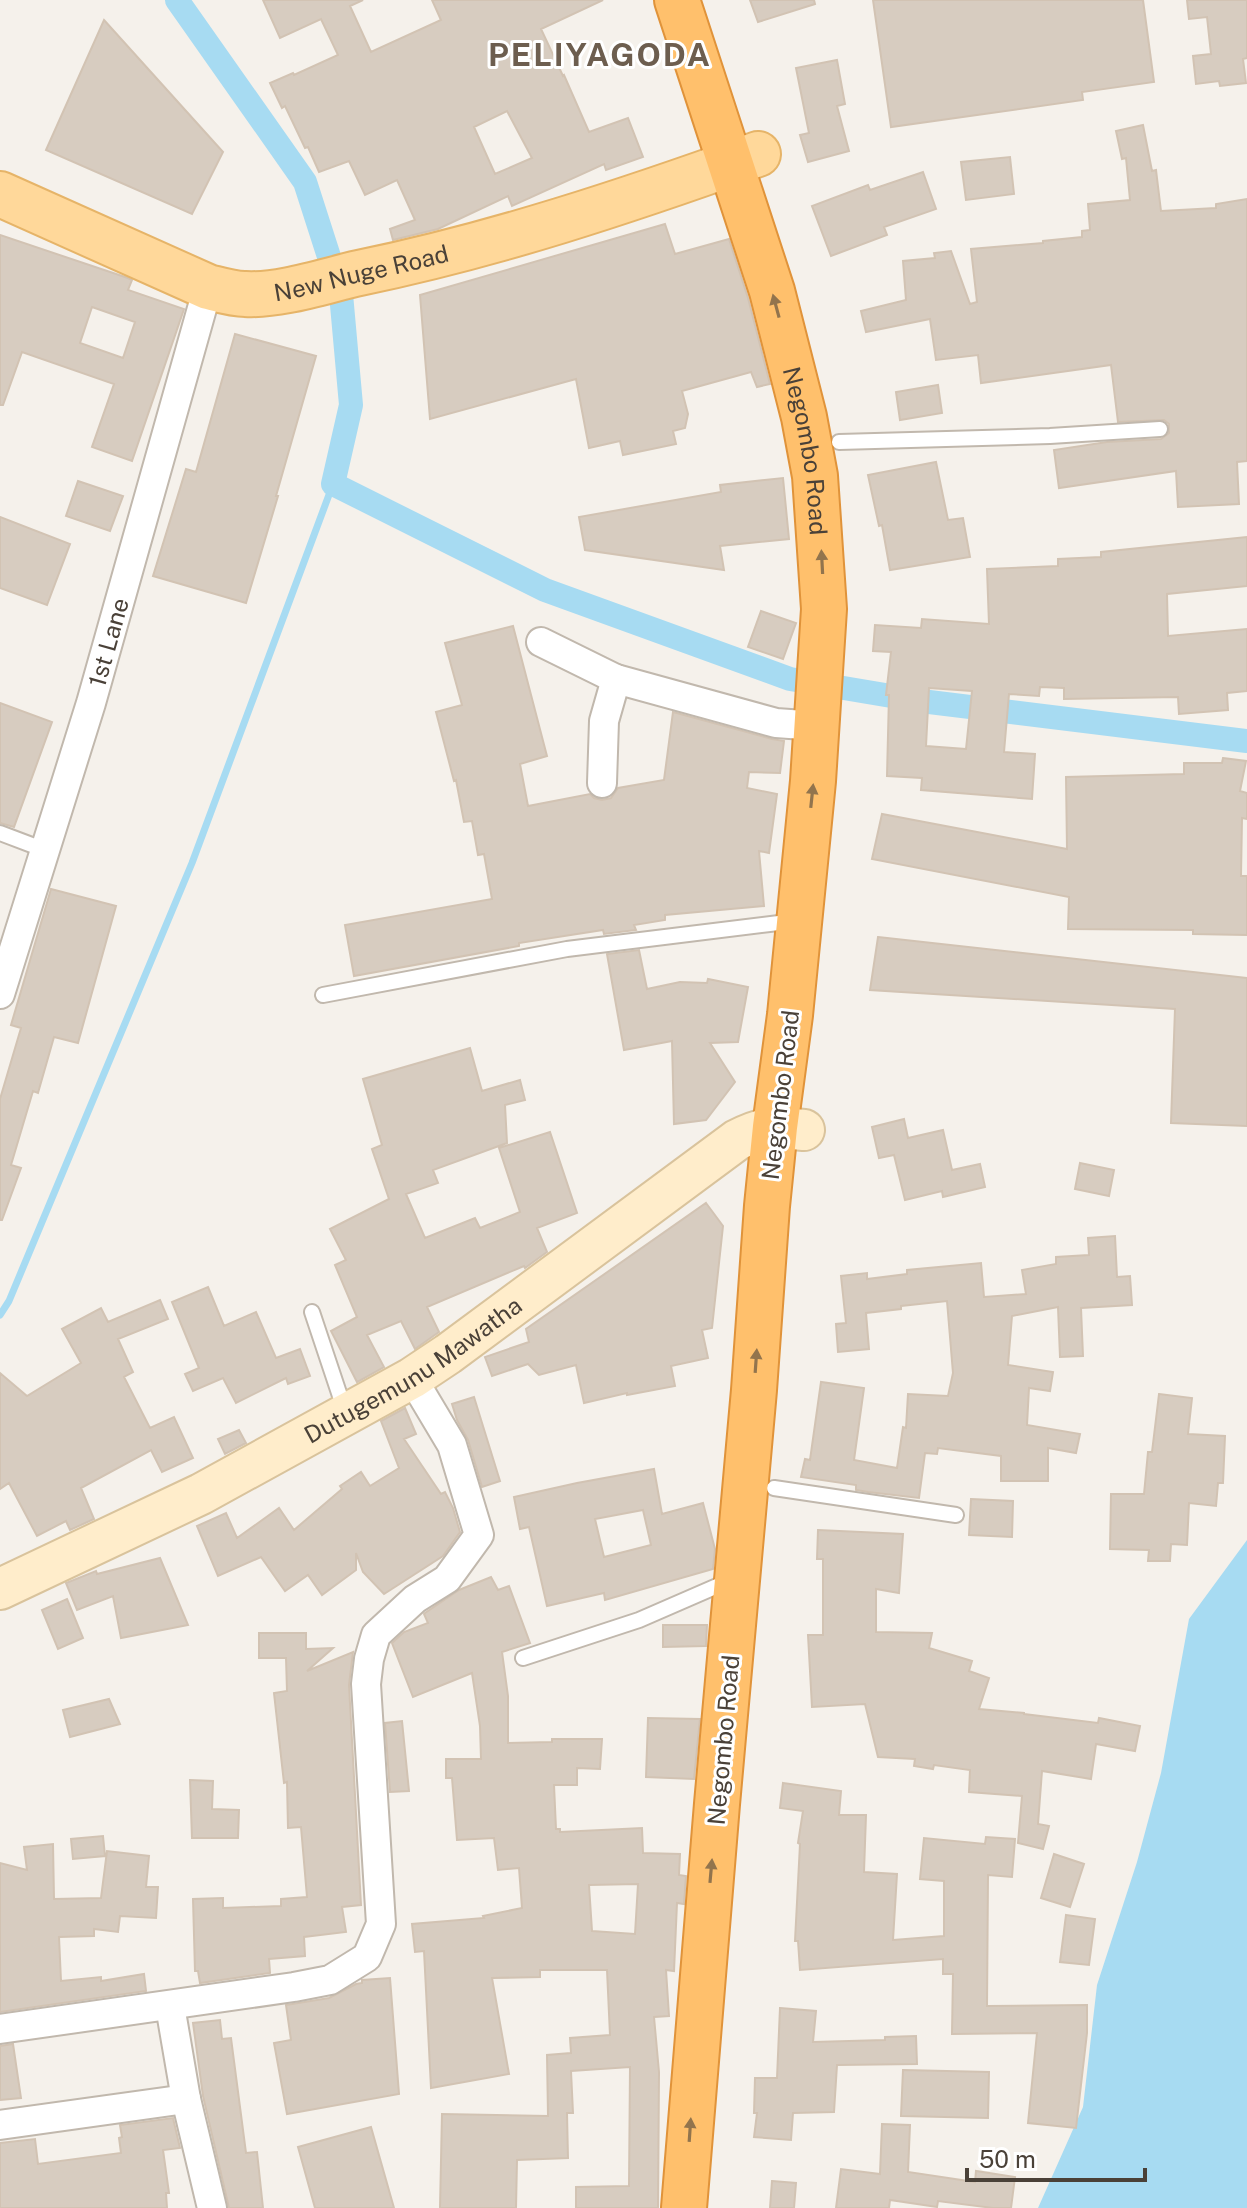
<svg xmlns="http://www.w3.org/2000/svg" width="1247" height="2208" font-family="'Public Sans',sans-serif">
<rect width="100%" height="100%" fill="#f5f1eb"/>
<path fill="#a7dbf2" d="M1247,1540V2208H1038L1083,2107L1097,1985L1137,1862L1161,1773L1189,1619Z"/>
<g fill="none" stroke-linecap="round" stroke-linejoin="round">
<path stroke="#a7dbf2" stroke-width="7" d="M0,1315L9,1301L192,863L333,484"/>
<path stroke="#a7dbf2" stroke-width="24" d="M177,0L305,182L341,294L351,405L333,484L545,590L790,679L921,701L1247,741"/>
</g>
<path fill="#d7ccc0" stroke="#d2c3b3" stroke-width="2" fill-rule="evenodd" d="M263,0H363L350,6L371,52L441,20L432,0H603L541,29L563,76L564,75L589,132L628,118L643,157L606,170L604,164L512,206L508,196L438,229L393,240L390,229L415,220L397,180L365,195L349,161L319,172L308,147L305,148L285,106L282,108L270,83L293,73L294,75L338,55L321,19L280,38ZM507,111L532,158L495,174L474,127Z
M750,0H814L815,4L758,22Z
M873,0H1143L1154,82L1082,92L1083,100L891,127Z
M1187,0H1247V58L1243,59L1246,83L1220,86L1219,81L1196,84L1193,56L1211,54L1207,17L1189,19Z
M104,20L223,152L192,214L46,150Z
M837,60L845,104L837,106L849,151L808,162L800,135L809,133L796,68Z
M1143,125L1152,171L1156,170L1161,211L1216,208V204L1247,199V461L1237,462L1239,504L1178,507L1176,471L1059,488L1054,450L1107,442L1161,439L1169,433V424L1164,420L1118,422L1111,365L981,383L978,355L936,360L930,319L866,332L861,311L906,300L903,261L935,258L934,253L951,251L970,304L977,302L971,249L1043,243V241L1082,237V231L1090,230L1088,204L1130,200L1126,158L1122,159L1116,131Z
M1010,157L1014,194L966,200L961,162Z
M923,172L936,209L884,227L887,235L831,256L812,206L868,185L870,190Z
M665,224L675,254L729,239L748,298L770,384L757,387L751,372L682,391L688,414L685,428L673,431L676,444L623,455L620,441L589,448L576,379L430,419L420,295Z
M0,235L128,278L132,280L128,290L184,309L132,461L92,447L114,384L22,352L3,405H0ZM92,307L135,322L123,358L80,343Z
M235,334L316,356L276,496H278L246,603L153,576L186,469L196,472Z
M938,385L942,413L900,420L896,392Z
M936,462L948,520L963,518L970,557L890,570L882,525L879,526L868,475Z
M783,478L789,539L720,546L724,570L585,550L579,517L721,492L720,485Z
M78,481L123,496L110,531L66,516Z
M0,517L70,544L47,605L0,588Z
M1247,537V586L1167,594L1168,636L1247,629V691L1227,693L1228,710L1179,714L1178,697L1064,699V688L1040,687L1039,696L1009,694L1004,752L1035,754L1032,799L921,790L922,778L887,776L889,695H886L891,652L873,651L875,625L921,628L922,619L989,624L987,569L1058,566V559L1101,557V552ZM929,688L972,691L966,749L926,746Z
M761,611L796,623L783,659L748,647Z
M513,626L547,756L520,764L528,806L590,794L594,798L602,800L611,798L618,788L664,780L673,712L772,739L784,741L780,773L749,772L747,788L777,794L769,853L759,851L764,906L665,915V920L634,925L636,930L604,934L603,930L519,943V946L354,976L345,925L492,899L484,854L478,855L472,821L464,822L456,780L454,781L436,712L462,705L445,643Z
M0,703L52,722L14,827L0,823Z
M1223,758L1246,761L1240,791L1247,793V819L1242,818L1241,876H1247V935L1193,934V930L1068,929L1069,897L872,859L882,814L1067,849L1066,777L1184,774V763H1222Z
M51,889L116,906L78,1043L54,1037L38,1093L33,1091L11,1165L21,1168L2,1220H0V1099L21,1028L11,1025Z
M878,937L1247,978V1126L1171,1123L1175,1009L870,990Z
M639,950L647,989L680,982L707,983L708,979L748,987L738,1042L710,1043L735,1082L706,1120L674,1124L672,1041L624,1050L607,954Z
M470,1048L482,1091L520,1080L525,1100L505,1105L507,1143L433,1170L438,1183L406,1194L425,1238L475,1218L480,1228L520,1212L499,1148L550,1132L577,1213L537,1228L547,1252L525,1268L524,1266L427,1307L439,1332L415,1349L401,1321L367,1335L384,1367L357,1382L331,1331L357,1317L335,1265L346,1260L330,1229L389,1199L372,1149L382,1145L363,1079Z
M904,1119L908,1138L943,1130L952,1170L980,1164L985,1187L943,1197L942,1191L905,1200L894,1155L879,1158L872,1127Z
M1080,1163L1114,1170L1109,1196L1075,1189Z
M706,1203L723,1226L712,1328L702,1330L708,1358L671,1366L675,1386L627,1395V1393L584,1403L576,1365L539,1375L528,1364L492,1376L485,1357L529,1342L526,1329Z
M1115,1236L1117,1277L1130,1276L1132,1305L1081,1308L1083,1356L1060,1357L1058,1307L1012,1316L1008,1365L1053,1372L1050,1391L1029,1388L1027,1425L1080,1434L1076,1453L1048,1448V1481H1001V1456L938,1448L937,1454L925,1453L919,1498L868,1492L856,1490V1485L801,1477L805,1459L810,1460L821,1382L864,1388L854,1460L897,1468L903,1427L906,1428L908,1394L948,1396L953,1373L947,1301L901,1306V1309L866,1313L869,1349L838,1352L836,1324L846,1323L841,1276L867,1273V1279L907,1274V1270L981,1263L984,1297L1026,1294L1022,1270L1056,1264V1257L1089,1255L1088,1238Z
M208,1287L224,1326L256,1312L276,1358L300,1349L310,1376L288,1384L286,1378L236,1403L223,1378L193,1391L185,1374L199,1368L172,1302Z
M160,1300L168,1319L118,1339L133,1372L124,1377L150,1428L174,1417L193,1458L162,1472L151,1450L81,1488L94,1519L70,1530L66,1521L37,1536L9,1483L0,1489V1373L27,1396L81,1363L62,1329L101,1308L108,1322Z
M1159,1394L1192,1398L1188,1434L1225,1436L1223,1483H1218L1216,1506L1189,1503L1187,1545L1171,1544L1170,1561H1148L1149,1550L1110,1549L1111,1494H1144L1148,1452H1152Z
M474,1397L500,1481L482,1487L468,1440L457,1420L452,1404Z
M405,1408L416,1434L404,1439L441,1494L445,1492L453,1508L460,1532L443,1556L384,1594L363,1572L356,1553V1570L322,1595L308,1575L285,1591L261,1557L218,1576L197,1526L226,1513L237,1538L279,1508L294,1530L342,1489L340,1486L361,1472L370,1486L399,1468L381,1421Z
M239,1430L246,1443L225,1454L218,1439Z
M654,1469L662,1514L703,1503L715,1549L713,1569L605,1600L604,1593L547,1606L529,1527L520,1529L514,1497L577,1483ZM643,1510L651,1545L604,1557L595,1519Z
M971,1499L1013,1501L1012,1537L969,1535Z
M818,1530L903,1534L899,1593L876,1589V1632L932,1633L929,1648L972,1661L969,1671L989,1678L979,1709L1024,1713V1714L1098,1723L1099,1718L1140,1726L1135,1751L1096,1744L1091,1779L1042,1771L1038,1824L1049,1826L1043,1849L1018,1843L1022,1796L969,1792L970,1770L934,1765L933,1769L914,1766L915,1759L878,1757L865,1704L812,1707L808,1635H823V1559H817Z
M160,1558L188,1625L121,1638L113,1596L77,1610L66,1583L96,1571L97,1574Z
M491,1577L498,1590L509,1586L530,1643L502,1652L508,1696V1743L552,1742V1739H602L600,1769L577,1768V1785H554L556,1829H560V1832L642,1828L643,1853L680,1854L679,1875L686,1876L684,1904L677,1903L674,1971L666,1970L669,2016L654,2017L659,2072L658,2208H576V2187L629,2186L630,2067L571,2071L573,2113H567L568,2158L517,2160L516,2208H440L442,2114L548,2116L547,2055L571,2053L570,2038L610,2035L607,1970H540V1977L492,1978L509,2074L431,2088L424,1951L415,1952L412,1924L484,1918L483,1916L522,1908L519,1868L498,1870L494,1838L457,1840L452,1778H446V1759H481L480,1726L472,1673L413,1697L392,1643L404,1632L428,1623L424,1614L425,1613L459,1590ZM638,1884L635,1934L592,1931L589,1885Z
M67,1599L83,1638L58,1649L42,1610Z
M663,1625H707L706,1646L663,1647Z
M259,1633H306V1649L333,1648L307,1671L353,1652L349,1685L361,1905L342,1907L346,1932L304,1937L305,1956L269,1959L270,1973L200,1983L198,1971H195L193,1899L223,1898V1908L281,1906V1899L307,1897L301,1827L288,1828L287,1782L284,1783L274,1693L287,1691L286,1658H259Z
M109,1699L120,1724L70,1737L63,1710Z
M648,1718L700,1719L694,1779L646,1777Z
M402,1721L409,1791L390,1792L385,1723Z
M190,1780L213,1781L212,1809L239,1810L238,1838H192Z
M783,1783L841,1791L839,1815H866L864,1872L897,1874L893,1940L944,1936V1881L920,1879L924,1838L985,1844L986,1837L1015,1839L1012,1877L988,1875L987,2006L1087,2005V2033L1076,2128L1028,2123L1037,2033L952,2034L953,1974H943V1959L800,1970L798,1941H795L800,1844L798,1843L803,1811L780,1808Z
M103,1836L105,1856L73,1859L71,1839Z
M53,1844L54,1899L101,1898L107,1851L149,1856L146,1887H158L156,1918L120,1916L118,1932L94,1929V1936L59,1937L61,1981L101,1977V1981L144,1974L146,1991L0,2012V1863L27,1870L24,1847Z
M1054,1854L1084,1864L1070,1907L1041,1898Z
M1066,1915L1095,1919L1089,1965L1060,1962Z
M390,1978L399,2094L287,2114L274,2043L291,2040L286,2005L329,1998L356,1984L362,1983V1980Z
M780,2008L816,2011L813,2042L885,2040V2037L916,2036L917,2064L837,2065L834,2112L793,2113L791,2140L754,2137L757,2113H754L755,2078H777Z
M220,2020L222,2039L231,2038L246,2153L257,2152L263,2208H229L203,2096L193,2023Z
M13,2044L21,2098L0,2100V2046Z
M903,2070L989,2072L988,2118L901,2116Z
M173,2118L180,2148L163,2150L169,2193H166L167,2208H0V2143L35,2139L38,2164L121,2153L119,2138L122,2137L120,2125Z
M882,2124L910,2125L908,2172L975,2182L976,2171L1015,2177L1011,2208H993L938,2201L937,2207L890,2200L889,2208H836L841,2169L880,2174Z
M371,2127L394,2208H315L298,2147Z
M772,2181L796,2183L794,2208H770Z"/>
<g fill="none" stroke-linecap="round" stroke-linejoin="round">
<g stroke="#c1b8ad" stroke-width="18">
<path id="lane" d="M839,442L1050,436L1160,429
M0,833L45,850
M323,995L567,949L795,921
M312,1312L346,1414
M774,1488L956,1515
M523,1658L639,1620L731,1580"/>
</g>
<g stroke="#c1b8ad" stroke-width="32">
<g id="street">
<path d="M541,642L616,679L776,723L818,726"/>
<path d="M602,783L604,721L616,679"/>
<path id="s1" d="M0,994L91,703L208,287"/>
<path d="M170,2006L186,2099L212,2208"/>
<path d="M0,2029L294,1987L330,1980L367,1957L381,1924L366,1684L369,1659L376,1635L415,1599L447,1579L479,1535L452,1445L412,1378"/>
<path d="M0,2125L186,2099"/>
</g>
</g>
<g stroke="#d9c39c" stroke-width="44">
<g id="secondary">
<path id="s2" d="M0,1589L201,1494L412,1378L448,1354L737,1140C764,1126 774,1127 804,1130"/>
</g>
</g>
<g stroke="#e6b468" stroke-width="48">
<g id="primary">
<path id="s3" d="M0,194L208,287C220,290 233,294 245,294C280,296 324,281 359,273C495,245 627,201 758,154"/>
</g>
</g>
<g stroke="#e0933a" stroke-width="48">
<g id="highway">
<path id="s4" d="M677,0L772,291L804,417L815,476L824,609L813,781L790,1015L775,1127L767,1206L754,1390L717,1804L684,2208"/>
</g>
</g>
<use href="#lane" stroke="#fff" stroke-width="14"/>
<use href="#street" stroke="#fff" stroke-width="28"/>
<use href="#secondary" stroke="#ffedcb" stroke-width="40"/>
<use href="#primary" stroke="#ffd89a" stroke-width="44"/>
<use href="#highway" stroke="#ffc06c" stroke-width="44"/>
</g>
<defs><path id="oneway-solid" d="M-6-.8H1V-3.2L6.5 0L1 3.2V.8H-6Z" transform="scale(2)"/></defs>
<g fill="#92744d">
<use href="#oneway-solid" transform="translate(776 306) rotate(-105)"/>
<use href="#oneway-solid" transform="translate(822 562) rotate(-93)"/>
<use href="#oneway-solid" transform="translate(812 796) rotate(-84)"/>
<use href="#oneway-solid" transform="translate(756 1361) rotate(-86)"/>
<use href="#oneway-solid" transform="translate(711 1871) rotate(-85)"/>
<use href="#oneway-solid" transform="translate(690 2130) rotate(-86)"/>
</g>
<g text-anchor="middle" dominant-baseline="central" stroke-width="6" stroke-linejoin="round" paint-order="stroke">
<g font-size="24" fill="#4a4138" stroke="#fff">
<text stroke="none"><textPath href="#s3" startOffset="384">New Nuge Road</textPath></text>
<text stroke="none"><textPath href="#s4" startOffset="470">Negombo Road</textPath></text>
<text stroke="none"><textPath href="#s1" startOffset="368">1st Lane</textPath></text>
<text transform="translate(780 1095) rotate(-83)">Negombo Road</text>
<text stroke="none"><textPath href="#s2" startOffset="468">Dutugemunu Mawatha</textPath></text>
<text transform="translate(723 1740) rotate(-85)">Negombo Road</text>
</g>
<g font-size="32" font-weight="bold" letter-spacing="2" fill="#6d5e4f" stroke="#fff">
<text x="600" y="54">PELIYAGODA</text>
</g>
</g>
<path d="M967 2168v12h178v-12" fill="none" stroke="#4a4138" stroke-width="4"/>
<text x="979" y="2168" font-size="24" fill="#4a4138" stroke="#ffffff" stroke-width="6" paint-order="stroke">50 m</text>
</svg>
